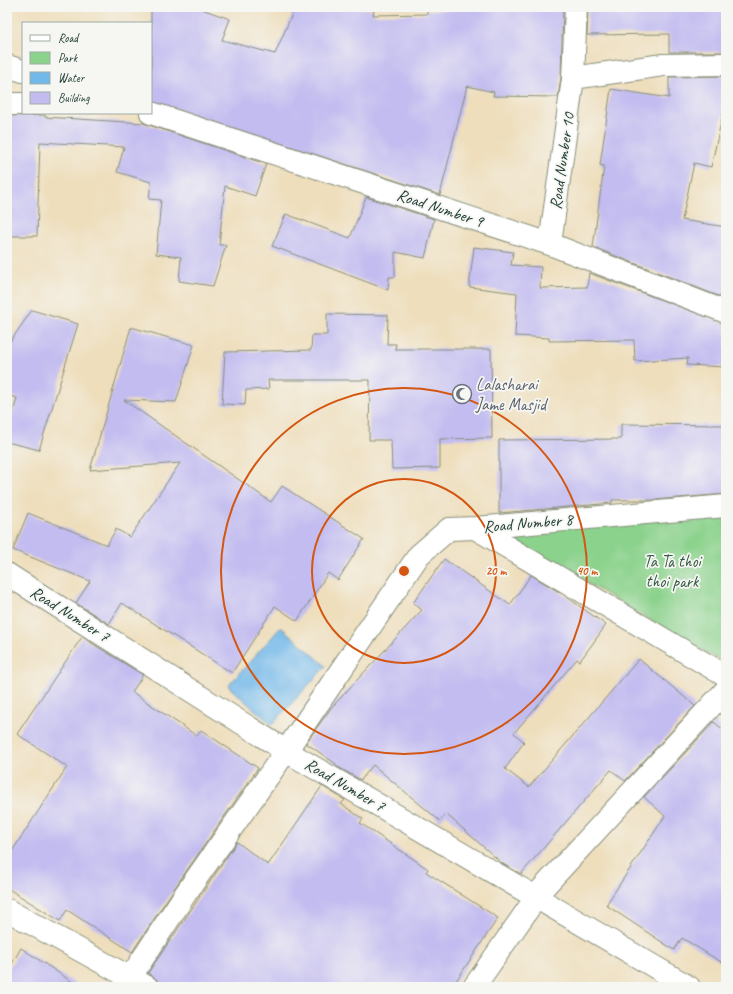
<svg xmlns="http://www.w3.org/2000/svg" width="733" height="994" font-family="Caveat,sans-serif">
<rect width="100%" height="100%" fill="#f6f6f2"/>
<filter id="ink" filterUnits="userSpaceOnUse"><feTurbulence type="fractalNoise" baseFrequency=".025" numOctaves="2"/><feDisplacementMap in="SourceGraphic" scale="8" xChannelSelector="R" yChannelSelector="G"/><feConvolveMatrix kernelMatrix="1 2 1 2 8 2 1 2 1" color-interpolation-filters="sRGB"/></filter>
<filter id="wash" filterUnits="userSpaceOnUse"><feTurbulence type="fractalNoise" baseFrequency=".012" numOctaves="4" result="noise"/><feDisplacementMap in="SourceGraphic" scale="16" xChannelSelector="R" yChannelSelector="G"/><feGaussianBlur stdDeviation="0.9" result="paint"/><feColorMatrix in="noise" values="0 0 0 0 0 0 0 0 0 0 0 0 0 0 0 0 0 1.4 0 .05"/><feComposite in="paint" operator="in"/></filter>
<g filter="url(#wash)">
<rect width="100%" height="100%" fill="#eedebc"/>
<path fill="#8bd28c" stroke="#558860" d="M726,512V664L498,531Z"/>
<path fill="#72b8e9" stroke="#487a8e" d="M281,627L326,666L272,725L228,686Z"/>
<g id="blocks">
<path fill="#c2bcf0" d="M151,7H196L230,19L222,40L275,54L295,7H351L374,10L373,15L427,14V10H449V7H563L561,77L558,97L493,96L494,92L467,86L440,195L151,101Z
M588,7H726V52H669V34L587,35Z
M726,76V100L711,167L694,163L682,220L726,227V299L593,247L604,166L600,165L611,89L669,98V77Z
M45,115V117L143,123L266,164L255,196L225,186L219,245H226L213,286L179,281L181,257L156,254L161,200L149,199L151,182L117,172L124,147L40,142L37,236H7V116Z
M366,197L434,219L425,258L395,252V277H389L388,290L272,246L286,214L350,238Z
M474,247L513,252L511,265L541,267L540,288L587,287L589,273L726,324V367L687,365L688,358L635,361L634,340L549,341V338L515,336L517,293L469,287Z
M32,310L78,324L39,450L7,442V434L17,398L7,395V346Z
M327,314L388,315L387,344H396L395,349H491L492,438L440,439V468L392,469L391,440H369L370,380H268L269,389L246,390L245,405L222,404L225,352L311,350L312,335H327Z
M131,327L194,345L176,402L124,400L271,502L282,486L364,539L338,580L328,573L297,621L275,606L232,673L122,603L109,624L76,603L90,581L13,550L28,513L107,545L116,529L130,537L180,463L90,470Z
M621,424L726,425V494L654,500H612V503L499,513V440L621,439Z
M444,559L510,605L531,575L564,595L606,625L580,661L577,659L514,733L524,742L505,769L529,787L639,659L695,706L625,781L611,770L521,874L503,864L446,814L440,821L373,765L361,780L336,766V764L306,743L331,708L422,610L413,603Z
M82,637L143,675L132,692L197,736L201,730L258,768L176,886L132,952L67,910L60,921L7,888V859L67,767L17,734Z
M714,722L726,732V965L682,938L674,950L606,905L665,816L644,797Z
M322,786L345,800L341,804L363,819L360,823L428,869L426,872L498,918L452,987H159L157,980L148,973L237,842L268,865Z
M21,948L80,987H7V972Z"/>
</g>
</g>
<g filter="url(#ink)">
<use href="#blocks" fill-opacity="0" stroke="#868e78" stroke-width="1"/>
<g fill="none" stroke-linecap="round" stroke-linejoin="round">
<g stroke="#868e78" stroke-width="24">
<path id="minor" d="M7,66L23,71
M573,78L576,7
M7,104H23
M151,113L550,244L726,312
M550,244L573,78L663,65L726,64
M726,506L475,528L726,676
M7,574L286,751L689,987
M7,910L147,987
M124,987L186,893L286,751L419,555L449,529L475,528
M474,987L542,889L726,690"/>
</g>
<use href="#minor" stroke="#fff" stroke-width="22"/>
</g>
</g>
<g fill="none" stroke="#d45610" stroke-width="2">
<circle cx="404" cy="571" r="92"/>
<circle cx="404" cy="571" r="183"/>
</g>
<defs>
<g id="mosque-ring" transform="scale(1)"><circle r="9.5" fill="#f6f6f2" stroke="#6b7280" stroke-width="1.5"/><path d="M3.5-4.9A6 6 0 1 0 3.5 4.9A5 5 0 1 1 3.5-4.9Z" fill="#6b7280"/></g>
</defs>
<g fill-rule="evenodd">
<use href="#mosque-ring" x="462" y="394"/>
</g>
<g text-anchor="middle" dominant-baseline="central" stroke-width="3.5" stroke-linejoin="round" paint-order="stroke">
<g font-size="17" fill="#1f3d34" stroke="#f6f6f2">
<text transform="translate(562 161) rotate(-82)">Road Number 10</text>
<text transform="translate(440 208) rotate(18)">Road Number 9</text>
<text transform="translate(528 523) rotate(-5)">Road Number 8</text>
<text transform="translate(70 614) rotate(32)">Road Number 7</text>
<text transform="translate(345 785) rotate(30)">Road Number 7</text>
</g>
<g font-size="17" fill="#5b616d" stroke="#f6f6f2" text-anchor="start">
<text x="476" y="384">Lalasharai<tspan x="476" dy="20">Jame Masjid</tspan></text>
</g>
<g font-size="17" fill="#355b46" stroke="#f6f6f2">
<text x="672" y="561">Ta Ta thoi<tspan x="672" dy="20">thoi park</tspan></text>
</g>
</g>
<circle cx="404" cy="571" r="6" fill="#d45610" stroke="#f6f6f2" stroke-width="2"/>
<g font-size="12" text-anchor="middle" font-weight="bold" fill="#d45610" stroke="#f6f6f2" stroke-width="3.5" stroke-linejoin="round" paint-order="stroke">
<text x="496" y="575">20 m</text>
<text x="587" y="575">40 m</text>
</g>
<rect width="733" height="994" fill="none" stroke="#f6f6f2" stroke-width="24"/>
<rect x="22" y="22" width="130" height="92" fill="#f6f6f2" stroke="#a0aca6"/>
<rect x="30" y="35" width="20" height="6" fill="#ffffff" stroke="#a0aca6"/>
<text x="58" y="42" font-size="12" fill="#1f3d34">Road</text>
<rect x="30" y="52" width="20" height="12" fill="#8bd28c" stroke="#a0aca6"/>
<text x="58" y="62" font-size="12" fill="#1f3d34">Park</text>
<rect x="30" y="72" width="20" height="12" fill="#72b8e9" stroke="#a0aca6"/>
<text x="58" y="82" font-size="12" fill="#1f3d34">Water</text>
<rect x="30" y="92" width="20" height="12" fill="#c2bcf0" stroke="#a0aca6"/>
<text x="58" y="102" font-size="12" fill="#1f3d34">Building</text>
</svg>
